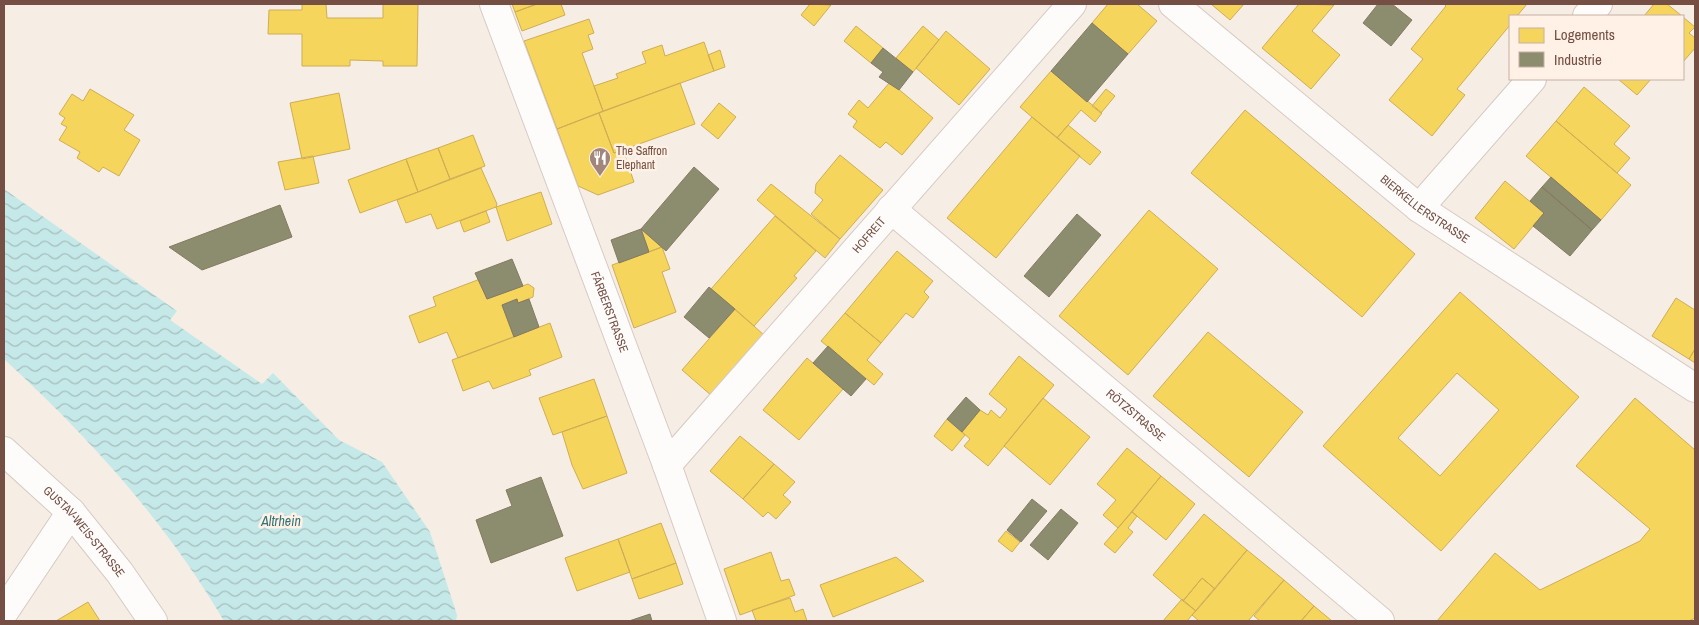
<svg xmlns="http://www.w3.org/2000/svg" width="1699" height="625" font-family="'Archivo Narrow',sans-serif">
<defs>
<pattern id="water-waves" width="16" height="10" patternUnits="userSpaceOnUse" patternTransform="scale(1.25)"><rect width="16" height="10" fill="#c5e9e8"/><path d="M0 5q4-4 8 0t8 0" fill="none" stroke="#a5bfbe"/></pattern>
</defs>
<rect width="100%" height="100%" fill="#f6ede4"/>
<path fill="url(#water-waves)" d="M4,189L177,311L170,320L262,384L273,373L339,440L382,462L430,532L457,615L456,621H224C166,522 88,436 4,359Z"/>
<path fill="#f6d55c" stroke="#cfad54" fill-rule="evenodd" d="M302,4H326L327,18H383V4H418L417,66H383V61L350,60V66H302V34H268L269,10H302Z
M512,4H537L515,12Z
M537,4H561L565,15L522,31L515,12Z
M810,4L831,5L814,26L801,15Z
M1108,4H1137L1157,21L1128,54L1092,23Z
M1211,4H1244L1230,20Z
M1299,4L1334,5L1312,31L1340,55L1311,89L1262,48Z
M1444,4H1527L1517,16H1510V25L1457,89L1465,95L1432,136L1389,100L1423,59L1411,49L1446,6Z
M1654,4H1667L1682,16H1644Z
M1683,17L1695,27L1689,33L1695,38V48L1683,62Z
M589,19L594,33L588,35L593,49L582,53L603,111L557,129L524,41Z
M856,26L883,48L871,63L844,41Z
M923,26L939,40L913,72L896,58Z
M946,31L990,69L959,105L916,68Z
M704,42L714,71L603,111L594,86L618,78L616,74L646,63L642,52L662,45L665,56Z
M720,50L725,67L714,71L708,55Z
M1051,71L1102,113L1095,122L1081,110L1057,138L1020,107Z
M1618,79H1651L1637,95Z
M890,82L933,118L902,155L886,142L880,148L853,127L857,121L848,114L859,100L868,108Z
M680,83L695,124L614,153L599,113Z
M1584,87L1630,126L1614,144L1630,158L1617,173L1556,121Z
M90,89L134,115L124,130L140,140L119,176L103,167L99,172L77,158L80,152L59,140L67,127L61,124L65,118L59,114L72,94L83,101Z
M1106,89L1115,96L1101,113L1092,106Z
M339,93L350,149L302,159L290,103Z
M719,103L736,117L718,139L701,125Z
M1245,110L1415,254L1362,317L1191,173Z
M599,113L614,153L623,150L634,182L598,195L578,186L557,129Z
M1032,117L1080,156L996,258L947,218Z
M1556,121L1631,185L1601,220L1526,156Z
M1068,125L1101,152L1090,165L1057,138Z
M473,135L485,166L450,179L438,148Z
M438,148L450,179L418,192L406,159Z
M840,155L883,190L840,239L811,214L823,200L815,193L816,184Z
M313,156L319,183L285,190L278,162Z
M406,159L418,192L360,213L348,180Z
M481,168L497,204L496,207L437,229L431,214L406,223L397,200Z
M1505,181L1544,213L1514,249L1475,218Z
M771,184L840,239L825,258L757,200Z
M541,192L552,224L507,241L496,207Z
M1149,210L1218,269L1128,375L1059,316Z
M486,211L490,222L464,232L460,221Z
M775,216L816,251L794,276L797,278L754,326L711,289Z
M641,229L662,247L649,252Z
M662,247L670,269L662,272L676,312L634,328L612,265Z
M897,251L933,281L924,292L929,297L913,318L906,313L881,343L845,313Z
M480,279L487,299L528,284L534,288L533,297L518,303L517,299L502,305L514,337L458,358L447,332L419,343L409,316L436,306L433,297Z
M1460,292L1579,397L1441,551L1323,446ZM1457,373L1499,410L1440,476L1398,438Z
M1676,298L1695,310V349L1689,359L1652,336Z
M735,309L765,336L712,396L682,370Z
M845,313L881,343L867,360L883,374L874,385L821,341Z
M550,323L562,357L529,370L531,375L493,389L489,381L463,391L452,360Z
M1208,332L1303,412L1249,477L1153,396Z
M1695,349V363L1689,359Z
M1019,356L1054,385L988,466L964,446L970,439L962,432L980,410L988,415L991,410L1000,418L1007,409L989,394Z
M807,358L843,389L799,440L763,410Z
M594,379L607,416L553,435L539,398Z
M1043,398L1090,437L1050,485L1004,446Z
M1635,398L1695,450V618L1689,621H1437L1495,553L1540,590L1640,541L1650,529L1576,466Z
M607,416L627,473L583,489L572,465L562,432Z
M947,419L965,435L952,451L934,436Z
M740,436L774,464L743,499L710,471Z
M1127,448L1161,476L1118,528L1103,515L1116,500L1097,484Z
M774,464L795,482L783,495L791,502L776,519L768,512L763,517L743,499Z
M1161,476L1195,504L1166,540L1132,512Z
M1132,512L1137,516L1128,528L1133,532L1115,553L1104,544Z
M1204,514L1247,550L1215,589L1202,578L1183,601L1153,575Z
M661,523L676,563L632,579L618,539Z
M1006,531L1020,542L1012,552L998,541Z
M618,539L630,572L577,591L565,558Z
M1247,550L1284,580L1248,621H1199L1192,615Z
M771,552L781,581L789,579L795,595L740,615L724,569Z
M896,557L924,581L833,617L820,585Z
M676,563L683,584L639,599L632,579Z
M1202,578L1215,589L1196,611L1183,601Z
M1284,580L1314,606L1301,621H1260L1254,616Z
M790,598L795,612L803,609L807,621H756L752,610Z
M1182,599L1196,611L1192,615L1187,621H1163Z
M88,602L100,621H56Z
M1314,606L1332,621H1301Z"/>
<path fill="#8c8c6e" stroke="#857a61" d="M1378,4H1392L1412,20L1391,46L1363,23Z
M1092,23L1128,54L1087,102L1051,71Z
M883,48L913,72L899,90L879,77L883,72L871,63Z
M694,167L719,189L666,251L641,229Z
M1551,177L1601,220L1592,230L1542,187Z
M1542,187L1592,230L1570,256L1533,226L1544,213L1530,201Z
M280,205L292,237L202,270L169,247Z
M1077,214L1101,235L1049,297L1024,276Z
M641,229L649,252L619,263L611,240Z
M512,259L523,286L487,299L475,273Z
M709,287L735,309L709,338L684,317Z
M517,299L518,303L529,299L539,327L514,337L502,305Z
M828,346L866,379L851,396L813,363Z
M966,397L980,410L962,432L947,419Z
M541,477L563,536L491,563L476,520L512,506L506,490Z
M1032,499L1047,511L1021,542L1007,530Z
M1061,509L1078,523L1048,560L1030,545Z
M650,614L652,621H629Z"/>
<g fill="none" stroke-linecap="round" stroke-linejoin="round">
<g stroke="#d7cac3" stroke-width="30">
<g id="minor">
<path id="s1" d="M494,4L667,465L722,621"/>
<path id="s2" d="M1173,4L1419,208L1695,388"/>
<path d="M1587,16L1598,4"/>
<path d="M1419,208L1532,79"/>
<path id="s3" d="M891,209L1380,621"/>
<path id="s4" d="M4,451L71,512L120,573L153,621"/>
<path id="s5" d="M667,465L1072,4"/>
<path d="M4,612L71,512"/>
</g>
</g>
<use href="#minor" stroke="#fefcfb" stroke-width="28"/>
</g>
<defs>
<g id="restaurant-pin" transform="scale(1.125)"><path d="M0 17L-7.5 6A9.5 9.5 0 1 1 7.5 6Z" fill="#a2867b" stroke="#fff1e5"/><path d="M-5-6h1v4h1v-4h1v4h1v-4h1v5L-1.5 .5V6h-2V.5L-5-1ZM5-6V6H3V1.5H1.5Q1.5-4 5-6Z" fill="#fff"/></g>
</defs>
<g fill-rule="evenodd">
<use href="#restaurant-pin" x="600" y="158"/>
</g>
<g text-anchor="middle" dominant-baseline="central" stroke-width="5" stroke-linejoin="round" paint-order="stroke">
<g font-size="12" fill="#754f43" stroke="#fff1e5" text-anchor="start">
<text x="616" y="151">The Saffron<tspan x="616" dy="14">Elephant</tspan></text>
</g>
<g font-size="12" fill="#754f43" stroke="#fff1e5">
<text stroke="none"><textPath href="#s2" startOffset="325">BIERKELLERSTRASSE</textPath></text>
<text stroke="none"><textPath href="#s5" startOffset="306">HOFREIT</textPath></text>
<text stroke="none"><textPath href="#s1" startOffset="329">FÄRBERSTRASSE</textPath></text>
<text stroke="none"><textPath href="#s3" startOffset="320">RÖTZSTRASSE</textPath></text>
<text stroke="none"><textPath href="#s4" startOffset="114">GUSTAV-WEIS-STRASSE</textPath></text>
</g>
<g font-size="14" font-style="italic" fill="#337376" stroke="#fff1e5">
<text x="281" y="521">Altrhein</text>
</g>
</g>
<rect width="1699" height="625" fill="none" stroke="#754f43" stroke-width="10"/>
<rect x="1509" y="15" width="175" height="65" fill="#fff1e5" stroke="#c8b0a4"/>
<rect x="1519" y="28" width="25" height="15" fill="#f6d55c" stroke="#c8b0a4"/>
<text x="1554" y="40" font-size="15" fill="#754f43">Logements</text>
<rect x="1519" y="52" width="25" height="15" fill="#8c8c6e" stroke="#c8b0a4"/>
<text x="1554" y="65" font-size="15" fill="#754f43">Industrie</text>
</svg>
